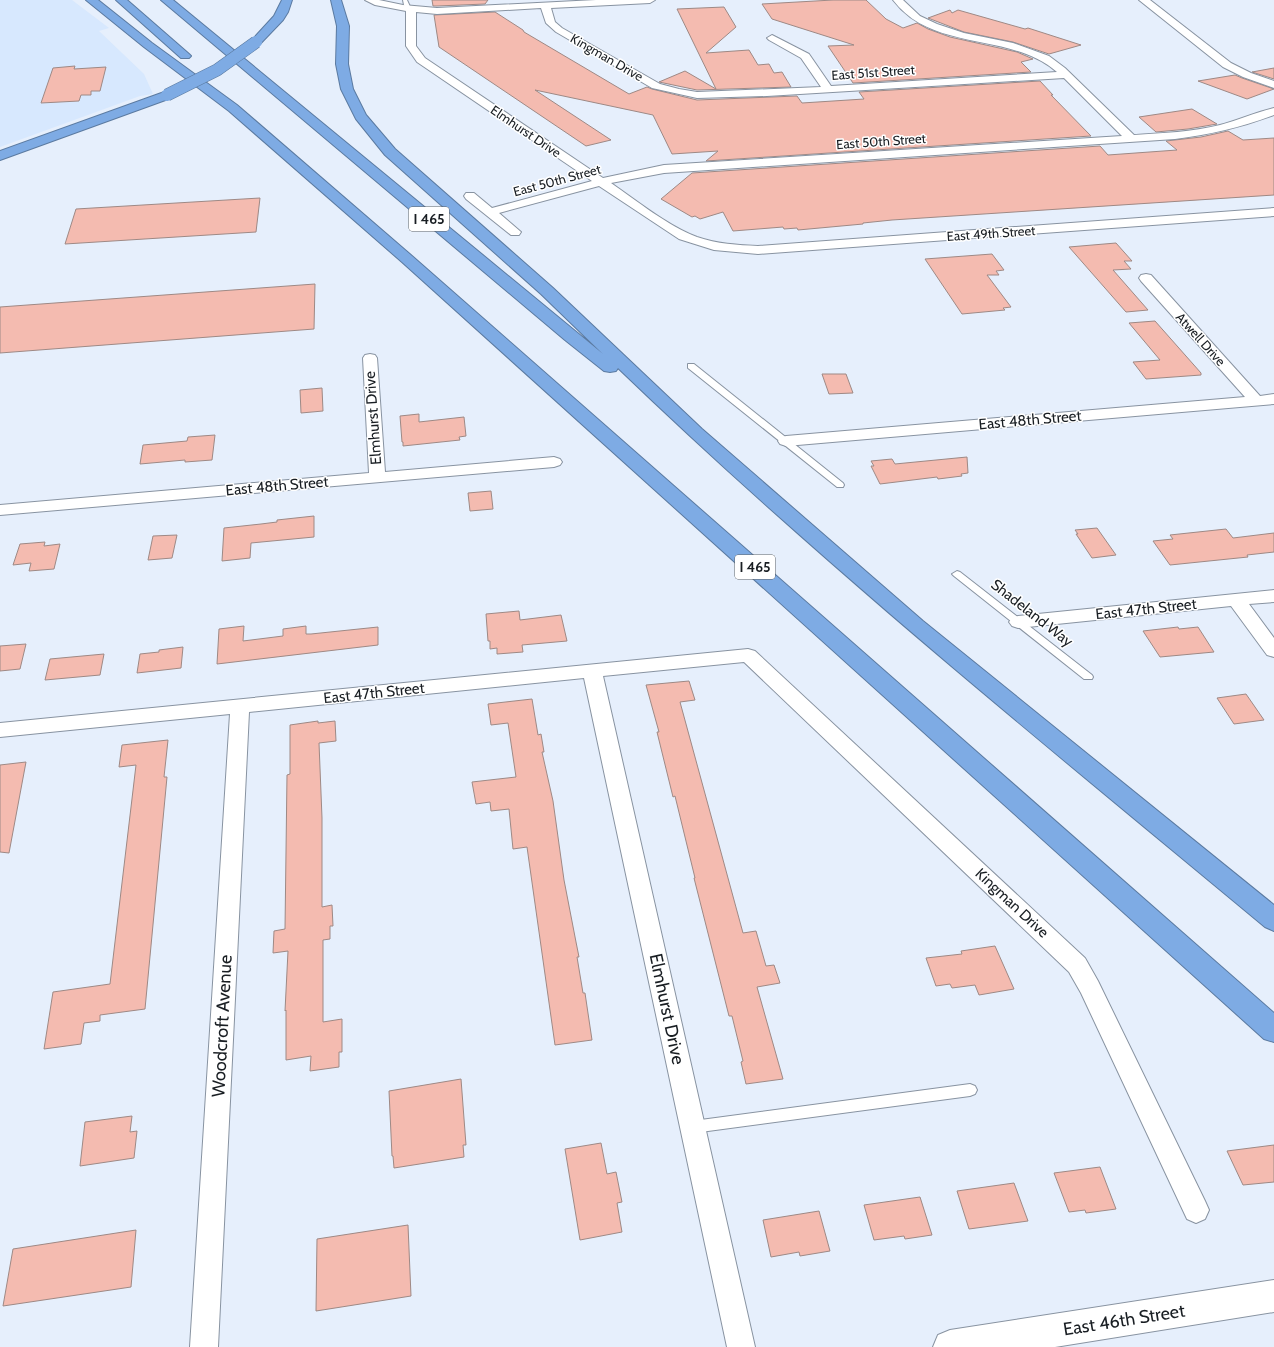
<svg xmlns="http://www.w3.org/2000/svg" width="1274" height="1347" font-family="Cabin,sans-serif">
<rect width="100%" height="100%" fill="#e6effc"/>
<path fill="#d7e8fe" d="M0,0H72L109,28L99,31L144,74L153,94L140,96L0,147Z"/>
<path fill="#f4bbb0" stroke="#9e8985" d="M432,0H488L485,4L437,6H433Z
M833,0H866L886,19L903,28L917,23L928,29L950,37L1017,52L1033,59L1021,62L1031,72L853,83L828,46L854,45L772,19L762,4Z
M724,7L736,27L706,53L749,50L758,65L769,64L774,73L782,72L791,87L697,90L659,82L685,71L716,89L677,9Z
M950,10L952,13L958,10L1025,29L1028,28L1081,45L1049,54L1013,42L964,32L928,18Z
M495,12L523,30L524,32L629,94L647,87L652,89L697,100L797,96L802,103L864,99L859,92L1040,81L1053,95H1051L1091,136L706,161L718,151L672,154L653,115L535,90L611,140L586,146L439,47L434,15Z
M75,66L74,69L106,67L100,91H91V95H81L79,101L41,103L53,68Z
M1274,68V79L1252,72Z
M1235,75L1242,78L1274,89L1247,99L1198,81Z
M1192,109L1217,124L1188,129L1156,132L1139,117Z
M1228,131L1243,140L1274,138V195L892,220L863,223V224L798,230L797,228L784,229L783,227L733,231L723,212L700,219L695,216L692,217L661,199L692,173L1100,146L1108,155L1177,150L1166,141L1201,137Z
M260,198L256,232L65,244L76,209Z
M1116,243L1132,261H1124L1131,269L1113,270L1148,310L1126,312L1069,247Z
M992,254L1004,270L996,271L999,275H987L1011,307L1003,308L1005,310L962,314L925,259Z
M315,284L314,329L0,353V307Z
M1155,321L1201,373V375L1146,379L1133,362L1160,360L1129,323Z
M822,374H846L853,393L829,394Z
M322,388L323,411L301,413L300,390Z
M419,414V422L464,417L466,436L459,437L460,440L403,446V442H402L400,416Z
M215,435L212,460L185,462V460L140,464L143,445L187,441L188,437Z
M967,457L968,473L961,474L962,476L938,479L937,477L880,484L871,466H874L871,461L892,459L895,464Z
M491,491L493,509L470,511L468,493Z
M314,516V537L251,543L250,558L222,561L224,528L261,524L277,522V520Z
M1097,528L1116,555L1092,558L1076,534H1078L1075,530Z
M1226,529L1233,538L1274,533V552L1247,555L1248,557L1170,565L1153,541L1173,539L1170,535Z
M177,535L172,558L148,560L153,536Z
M45,542L44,546L60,544L54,569L29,571L31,563L13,565L20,544Z
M519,611L520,620L561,615L567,641L522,645L523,652L497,654V648L490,649V641H488L486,614Z
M244,626L243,641L283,636V629L306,626V634H311L378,627V645L217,664L219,629Z
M1178,627L1179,629L1198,627L1214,652L1160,657L1143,631Z
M26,644L20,669L0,671V646Z
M183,647L181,668L137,673L140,654L159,652V650Z
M104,654L100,675L45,680L50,659Z
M689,681L695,700L680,702L743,933L756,931L766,966L774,965L780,983L757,987L783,1079L746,1084L741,1062L743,1061L732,1016H729L694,878H695L675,796L673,797L657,732H659L646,685Z
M1246,694L1264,720L1234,724L1217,698Z
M532,699L538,735L541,734L544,752H542L553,801L564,880L576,942L579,957H577L583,993H585L592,1040L555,1045L527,847L513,849L509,809L491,811L490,802L476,804L472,782L516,777L508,723L491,725L488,704Z
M318,721V723L335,721L336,741L319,743L322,818V907L332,905L333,926H330V939L323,940V1022L342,1019V1052H339V1067L310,1071L311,1056L286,1060V1010L285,1011L288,951L273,953L274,931L285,929L287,775L290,774V725Z
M168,740L164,777H167L145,1009L100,1015V1021L84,1023L81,1044L44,1049L53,992L110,984L136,765L119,767L122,745Z
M26,762L9,853L0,852V765Z
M995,946L1014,989L979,995L975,985L952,988L950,984L936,986L926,958L962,954L961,951Z
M461,1079L466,1145H463L464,1157L394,1168L393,1156H392L389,1091Z
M132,1116L130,1132L137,1131L134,1158L80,1166L85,1122Z
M601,1143L607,1174L616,1172L622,1202L617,1203L622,1232L580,1240L565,1149Z
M1274,1145V1182L1243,1185L1227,1151Z
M1100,1167L1116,1209L1086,1213L1085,1210L1069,1212L1054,1173Z
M1014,1183L1028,1221L969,1229L957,1191Z
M920,1197L932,1235L905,1239L904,1236L874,1240L864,1205Z
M819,1211L830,1251L800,1256L799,1252L771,1257L763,1220Z
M408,1225L411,1296L316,1311L317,1239Z
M136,1230L131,1287L3,1306L13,1249Z"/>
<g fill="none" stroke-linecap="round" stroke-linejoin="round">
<g stroke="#8893a1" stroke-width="2">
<path id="service" d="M403,0H407L412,11H408L404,5Z
M688,364H694L843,483L844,485L843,487H837L688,368Z
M957,571L960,572L1092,675L1093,677L1092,679H1084L954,576L952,574Z
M970,1084L975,1086L977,1090L975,1094L970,1096L693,1133L688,1131L686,1127L688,1123L693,1121Z"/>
</g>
<g stroke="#8893a1" stroke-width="2">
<path id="minor" d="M365,0H379L403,5L437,8L596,0H655L650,3L551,8L555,22L562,28L660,84L679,89L697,92L821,87L801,58L769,40L767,38L772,35L809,54L831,86L1057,72C1010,31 933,53 893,0H903L920,16L937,24L964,33L1013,43L1049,56L1065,68L1134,135C1163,133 1192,132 1220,125C1239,120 1256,112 1274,108V115C1242,127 1209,135 1175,139L664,173L611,183C637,201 668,226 697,237C717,244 738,245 758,246L1274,208V216L758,254L714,250L679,239L599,186L499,213L521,232L519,235H511L466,199L464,196L466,193H474L492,208L592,181L417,62L406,46V11L375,5ZM541,8L546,23L556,32L652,88L697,98L767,96L1064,78L1122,136L664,165L603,178L425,58L416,46V12L437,14Z
M1139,0H1150L1231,63L1251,73L1274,81V88L1243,77L1223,67Z
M1146,274L1151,275L1260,396L1274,394V404L786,446L780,444L778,441L780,438L786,436L1245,397L1141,281L1139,278L1141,275Z
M370,354L375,355L377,358L385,472L554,457L560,459L562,462L560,465L554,467L0,515V505L369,473L363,358L365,355Z
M1274,590V602L1249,604L1274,638V657L1267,655L1231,606L1018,628L1012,626L1009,622L1012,618L1018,616Z
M748,649L755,651L1085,958L1098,981L1205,1201L1209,1210L1205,1219L1196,1223L1187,1219L1081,993L1069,972L744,662L603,676L755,1347H727L584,678L249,712L218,1347H190L230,714L0,737V723Z"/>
</g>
<g stroke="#8893a1" stroke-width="2">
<path id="tertiary" d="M1274,1280V1312L1055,1347H933L938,1335L950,1330Z"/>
</g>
<g stroke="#5b7aa0" stroke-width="2">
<path id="motorway" d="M86,0H98L152,43L237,105L412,256L1274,1013V1042L1264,1039L402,262L229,111L144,47Z
M116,0H127L189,54L191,56L189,58H181Z
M161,0H173L603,354L541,294L385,155L356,119L341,89L336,64L337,26L331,0H341L349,26L348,64L353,89L366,115L395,149L553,288L702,429L923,621L1274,905V931L1265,927C1046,745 824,566 618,368L616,371L610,372L604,371L565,340Z
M282,0H292L288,12L283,20L260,44H252L250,42L252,40L274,16Z
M167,91L171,92L173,95L171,98L0,160V151Z"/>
</g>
<use href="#service" fill="#fff" fill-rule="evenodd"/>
<use href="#minor" fill="#fff" fill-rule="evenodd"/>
<use href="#tertiary" fill="#fff" fill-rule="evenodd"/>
<use href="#motorway" fill="#7eabe4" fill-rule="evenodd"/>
<g stroke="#5b7aa0" stroke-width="13" stroke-linecap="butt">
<path id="motorway-bridge" d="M167,95L217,70L256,42"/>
</g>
<use href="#motorway-bridge" stroke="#7eabe4" stroke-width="12"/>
</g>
<g text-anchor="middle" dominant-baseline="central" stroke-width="3" stroke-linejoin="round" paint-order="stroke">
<g font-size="13" fill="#191e23" stroke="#fff">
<text transform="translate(607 57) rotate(30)">Kingman Drive</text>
<text transform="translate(873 72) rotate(-4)">East 51st Street</text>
<text transform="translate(526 131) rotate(34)">Elmhurst Drive</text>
<text transform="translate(881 141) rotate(-4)">East 50th Street</text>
<text transform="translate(557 180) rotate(-15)">East 50th Street</text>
<text transform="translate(991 233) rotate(-4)">East 49th Street</text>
<text transform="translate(1201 339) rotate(48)">Atwell Drive</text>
</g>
<g fill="#fff" stroke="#5e6265" stroke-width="1">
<rect x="409" y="207" width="40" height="24" rx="3"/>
<rect x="735" y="555" width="40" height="24" rx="3"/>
</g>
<g font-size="14" font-weight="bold" fill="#191e23">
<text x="429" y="219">I 465</text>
<text x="755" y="567">I 465</text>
</g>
<g font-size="15" fill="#191e23" stroke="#fff">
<text transform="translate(373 418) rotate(-94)">Elmhurst Drive</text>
<text transform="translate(1030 420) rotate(-5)">East 48th Street</text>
<text transform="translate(277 486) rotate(-5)">East 48th Street</text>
<text transform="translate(1146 609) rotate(-6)">East 47th Street</text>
<text transform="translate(1032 613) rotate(38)">Shadeland Way</text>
<text transform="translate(374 693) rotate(-6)">East 47th Street</text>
<text transform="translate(1012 903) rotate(43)">Kingman Drive</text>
</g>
<g font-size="18" fill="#191e23" stroke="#fff">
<text transform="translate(667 1009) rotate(78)">Elmhurst Drive</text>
<text transform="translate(222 1026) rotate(-87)">Woodcroft Avenue</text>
<text transform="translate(1124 1320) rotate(-9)">East 46th Street</text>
</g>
</g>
</svg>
